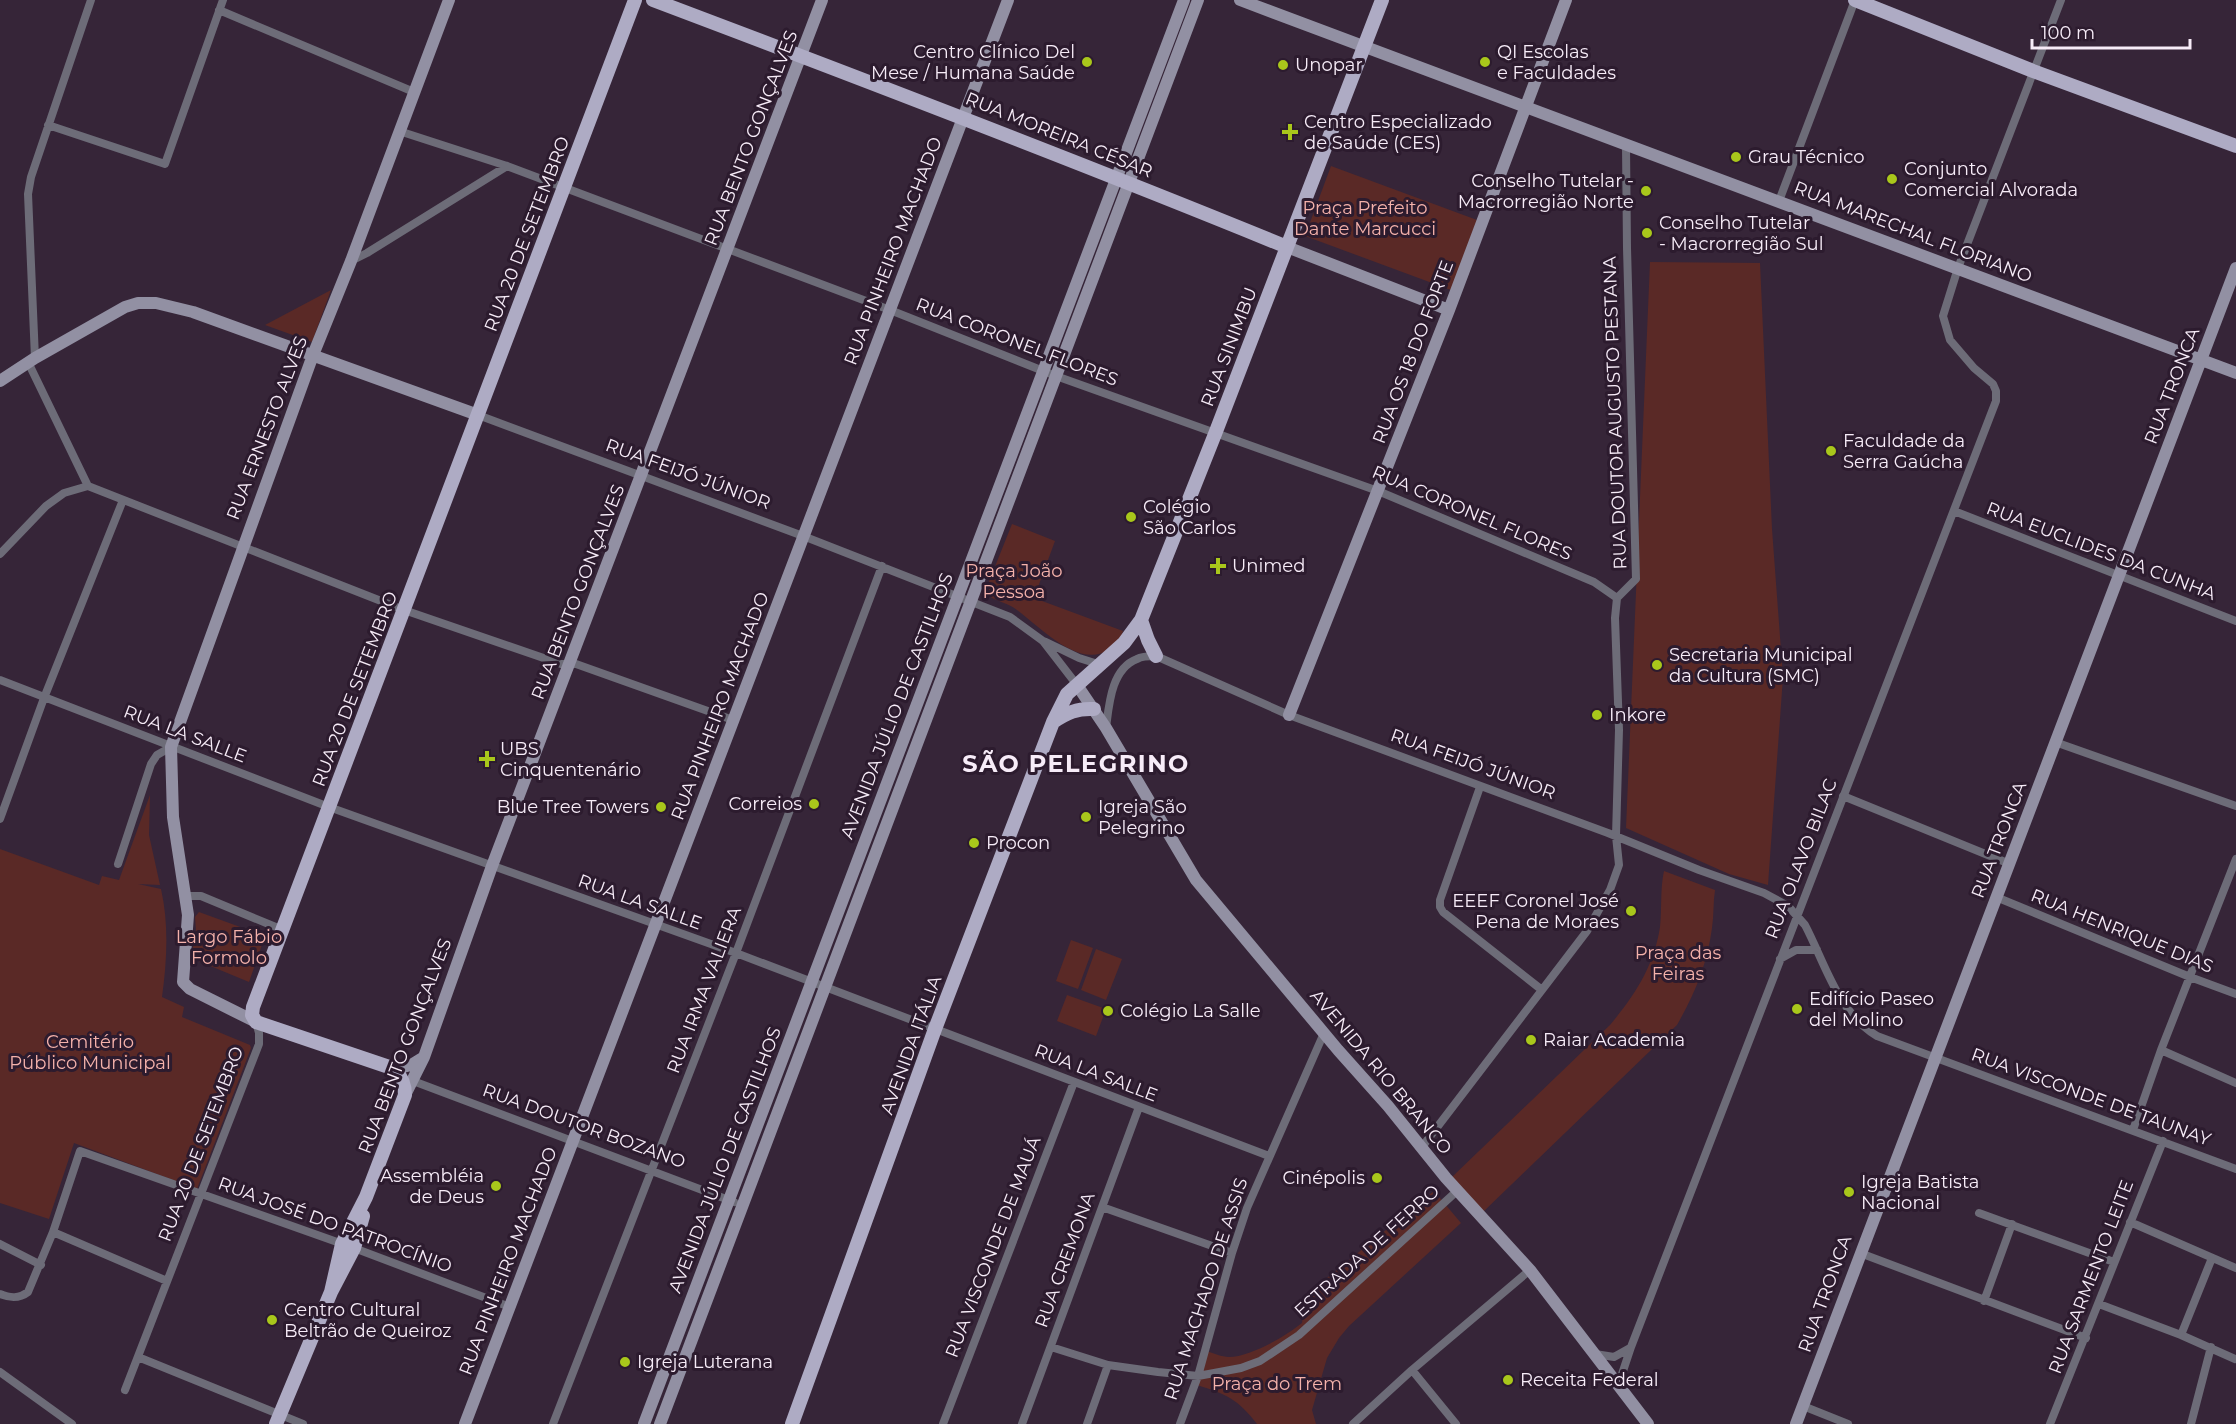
<svg xmlns="http://www.w3.org/2000/svg" width="2236" height="1424" font-family="Montserrat,sans-serif">
<rect width="100%" height="100%" fill="#362538"/>
<path fill="#5a2926" d="M1331,166L1477,220L1451,290L1305,236Z
M1650,262L1760,263L1772,529L1783,677L1768,885L1729,874L1626,828Z
M331,290L312,342L265,325Z
M1012,524L1055,541L1034,598L1123,631C1120,640 1117,643 1109,649C1080,671 1038,625 1017,610C1008,603 996,601 987,595L986,589Z
M150,795L149,835L160,885L138,884L161,889C169,924 167,961 162,997L184,1007L182,1017L250,1045L251,1048L197,1189L74,1143L49,1219L0,1203V849L99,885L102,876L119,880Z
M1664,871L1715,890C1713,902 1714,915 1712,928C1707,965 1695,993 1677,1025L1483,1212L1452,1177L1610,1025C1635,995 1654,966 1660,927C1662,909 1660,889 1664,871Z
M199,912L265,936L249,982L191,958L196,931L195,917Z
M1071,940L1093,948L1078,989L1056,981Z
M1096,949L1122,959L1106,1000L1081,990Z
M1067,995L1106,1009L1096,1036L1057,1021Z
M1434,1191L1461,1223L1349,1326L1339,1338L1327,1358L1312,1410L1316,1424H1257C1238,1399 1226,1394 1197,1385L1206,1351C1213,1353 1222,1357 1229,1357C1250,1357 1286,1336 1302,1323L1306,1295Z"/>
<g fill="none" stroke-linecap="round" stroke-linejoin="round">
<path stroke="#6d6c78" stroke-width="8" d="M219,10L414,92
M48,125L165,164L223,0
M399,131L507,166L890,310L1056,376L1378,491L1594,582L1617,598
M1779,201L1855,0
M351,261L367,253L507,166
M35,358L28,194L31,177L91,0
M28,362L88,486
M478,415L803,536L1010,617L1043,641L1077,685
M88,486L404,610L561,664H576L733,720
M1954,511L2236,621
M0,554L46,506L64,493L88,486
M1046,642L1079,658L1101,665
M0,680L329,807L736,953L1269,1156
M1106,728C1109,705 1111,669 1137,659C1142,656 1150,656 1156,656L1289,715L1608,833L1699,870L1764,893L1788,906L1805,925C1825,963 1838,1013 1877,1036L2236,1169
M2055,742L2236,806
M1480,787L1440,900V907L1443,912L1542,990
M1843,796L2010,864
M0,819L44,698L123,500
M118,864L151,764L157,755L171,747
M186,896H201L283,930
M1996,897L2190,977L2236,994
M1780,959L1796,950H1817
M2161,1050L2236,1083
M413,1081L734,1202
M2133,1130L2161,1050L2236,859
M1422,1147L1587,931L1610,890L1619,865L1616,836L1619,730L1615,618L1617,598L1636,579L1627,248L1626,146
M1102,1207L1232,1253
M1979,1213L2114,1262
M2130,1222L2236,1268
M53,1232L167,1281
M0,1244L41,1265
M1860,1253L2086,1338
M0,1294C10,1298 19,1299 28,1292L53,1232L80,1151L354,1248L510,1307
M1984,1301L2012,1224
M2099,1304L2181,1335L2235,1359
M2181,1335L2212,1258
M1051,1347L1108,1365L1158,1372L1198,1376L1241,1368L1260,1361L1299,1335L1457,1191
M1595,1354L1614,1357L1630,1348
M138,1357L303,1424
M1412,1370L1456,1424
M0,1372L72,1424
M1620,1389L1622,1374L1631,1347L1996,401V391L1993,384L1974,368L1950,340L1943,316L1958,268L2061,0
M125,1390L259,1044V1033L256,1022
M1803,1406L1848,1424
M553,1424L736,953L882,566
M943,1424L1074,1082
M1022,1424L1139,1107
M1087,1424L1108,1365
M1180,1424L1198,1376L1232,1253L1247,1208L1324,1033
M1353,1424L1412,1370L1530,1270
M2050,1424L2163,1141
M2191,1424L2211,1347"/>
<path stroke="#9290a3" stroke-width="12" d="M1240,0L2236,373
M1287,247L1449,310
M0,381L35,358L125,307L138,303H156L193,312L478,415
M1077,685L1106,728L1196,880L1338,1050L1388,1106L1446,1178L1530,1270L1648,1424
M1289,715L1449,310L1566,0
M256,1022L190,989L183,982L188,915L173,817L171,747L313,355L351,261L449,0
M395,1069L411,1065L424,1057
M405,1095L424,1057L492,866L822,0
M465,1424L1008,0
M644,1424L1184,0
M660,1424L1198,0
M1796,1424L2236,268"/>
<path stroke="#aeabc4" stroke-width="14" d="M653,0C865,80 1077,161 1287,247
M1855,0L2033,71L2236,146
M1141,620L1148,640L1156,656
M1053,722C1067,713 1077,708 1094,709
M331,1292L342,1244L366,1197L405,1095C405,1084 402,1077 395,1069L256,1022L252,1015L253,1007L635,0
M276,1424L331,1292L354,1248L363,1216
M792,1424L935,1029L1053,722L1067,694L1124,643L1141,620L1215,434L1382,0"/>
</g>
<g fill="#a9c71b" stroke="#2c1b2e" stroke-width="2">
<circle cx="1087" cy="62" r="6"/>
<circle cx="1485" cy="62" r="6"/>
<circle cx="1283" cy="65" r="6"/>
<path d="M1287 123h6v6h6v6h-6v6h-6v-6h-6v-6h6z"/>
<circle cx="1736" cy="157" r="6"/>
<circle cx="1892" cy="179" r="6"/>
<circle cx="1646" cy="191" r="6"/>
<circle cx="1647" cy="233" r="6"/>
<circle cx="1831" cy="451" r="6"/>
<circle cx="1131" cy="517" r="6"/>
<path d="M1215 557h6v6h6v6h-6v6h-6v-6h-6v-6h6z"/>
<circle cx="1657" cy="665" r="6"/>
<circle cx="1597" cy="715" r="6"/>
<path d="M484 750h6v6h6v6h-6v6h-6v-6h-6v-6h6z"/>
<circle cx="814" cy="804" r="6"/>
<circle cx="661" cy="807" r="6"/>
<circle cx="1086" cy="817" r="6"/>
<circle cx="974" cy="843" r="6"/>
<circle cx="1631" cy="911" r="6"/>
<circle cx="1797" cy="1009" r="6"/>
<circle cx="1108" cy="1011" r="6"/>
<circle cx="1531" cy="1040" r="6"/>
<circle cx="1377" cy="1178" r="6"/>
<circle cx="496" cy="1186" r="6"/>
<circle cx="1849" cy="1192" r="6"/>
<circle cx="272" cy="1320" r="6"/>
<circle cx="625" cy="1362" r="6"/>
<circle cx="1508" cy="1380" r="6"/>
</g>
<g text-anchor="middle" dominant-baseline="central" stroke-width="6" stroke-linejoin="round" paint-order="stroke">
<g font-size="18" fill="#f7ecf8" stroke="#2c1b2e" text-anchor="start">
<text x="1075" y="52" text-anchor="end">Centro Clínico Del<tspan x="1075" dy="21">Mese / Humana Saúde</tspan></text>
<text x="1497" y="52">QI Escolas<tspan x="1497" dy="21">e Faculdades</tspan></text>
<text x="1295" y="65">Unopar</text>
<text x="1304" y="122">Centro Especializado<tspan x="1304" dy="21">de Saúde (CES)</tspan></text>
<text x="1748" y="157">Grau Técnico</text>
<text x="1904" y="169">Conjunto<tspan x="1904" dy="21">Comercial Alvorada</tspan></text>
<text x="1634" y="181" text-anchor="end">Conselho Tutelar -<tspan x="1634" dy="21">Macrorregião Norte</tspan></text>
<text x="1659" y="223">Conselho Tutelar<tspan x="1659" dy="21">- Macrorregião Sul</tspan></text>
<text x="1843" y="441">Faculdade da<tspan x="1843" dy="21">Serra Gaúcha</tspan></text>
<text x="1143" y="507">Colégio<tspan x="1143" dy="21">São Carlos</tspan></text>
<text x="1232" y="566">Unimed</text>
<text x="1669" y="655">Secretaria Municipal<tspan x="1669" dy="21">da Cultura (SMC)</tspan></text>
<text x="1609" y="715">Inkore</text>
<text x="500" y="749">UBS<tspan x="500" dy="21">Cinquentenário</tspan></text>
<text x="802" y="804" text-anchor="end">Correios</text>
<text x="649" y="807" text-anchor="end">Blue Tree Towers</text>
<text x="1098" y="807">Igreja São<tspan x="1098" dy="21">Pelegrino</tspan></text>
<text x="986" y="843">Procon</text>
<text x="1619" y="901" text-anchor="end">EEEF Coronel José<tspan x="1619" dy="21">Pena de Moraes</tspan></text>
<text x="1809" y="999">Edifício Paseo<tspan x="1809" dy="21">del Molino</tspan></text>
<text x="1120" y="1011">Colégio La Salle</text>
<text x="1543" y="1040">Raiar Academia</text>
<text x="484" y="1176" text-anchor="end">Assembléia<tspan x="484" dy="21">de Deus</tspan></text>
<text x="1365" y="1178" text-anchor="end">Cinépolis</text>
<text x="1861" y="1182">Igreja Batista<tspan x="1861" dy="21">Nacional</tspan></text>
<text x="284" y="1310">Centro Cultural<tspan x="284" dy="21">Beltrão de Queiroz</tspan></text>
<text x="637" y="1362">Igreja Luterana</text>
<text x="1520" y="1380">Receita Federal</text>
</g>
<g font-size="18" fill="#f7ecf8" stroke="#2c1b2e">
<text transform="translate(1059 135) rotate(22)">RUA MOREIRA CÉSAR</text>
<text transform="translate(751 138) rotate(-69)">RUA BENTO GONÇALVES</text>
<text transform="translate(1913 232) rotate(21)">RUA MARECHAL FLORIANO</text>
<text transform="translate(527 234) rotate(-69)">RUA 20 DE SETEMBRO</text>
<text transform="translate(893 251) rotate(-69)">RUA PINHEIRO MACHADO</text>
<text transform="translate(1017 342) rotate(21)">RUA CORONEL FLORES</text>
<text transform="translate(1229 347) rotate(-69)">RUA SINIMBU</text>
<text transform="translate(1413 352) rotate(-69)">RUA OS 18 DO FORTE</text>
<text transform="translate(2172 386) rotate(-69)">RUA TRONCA</text>
<text transform="translate(1615 413) rotate(-92)">RUA DOUTOR AUGUSTO PESTANA</text>
<text transform="translate(267 428) rotate(-69)">RUA ERNESTO ALVES</text>
<text transform="translate(688 474) rotate(20)">RUA FEIJÓ JÚNIOR</text>
<text transform="translate(1472 513) rotate(23)">RUA CORONEL FLORES</text>
<text transform="translate(2101 551) rotate(21)">RUA EUCLIDES DA CUNHA</text>
<text transform="translate(578 592) rotate(-69)">RUA BENTO GONÇALVES</text>
<text transform="translate(355 689) rotate(-69)">RUA 20 DE SETEMBRO</text>
<text transform="translate(720 706) rotate(-69)">RUA PINHEIRO MACHADO</text>
<text transform="translate(897 706) rotate(-69)">AVENIDA JÚLIO DE CASTILHOS</text>
<text transform="translate(185 734) rotate(21)">RUA LA SALLE</text>
<text transform="translate(1473 764) rotate(20)">RUA FEIJÓ JÚNIOR</text>
<text transform="translate(1999 840) rotate(-69)">RUA TRONCA</text>
<text transform="translate(1801 859) rotate(-69)">RUA OLAVO BILAC</text>
<text transform="translate(640 902) rotate(20)">RUA LA SALLE</text>
<text transform="translate(2122 931) rotate(22)">RUA HENRIQUE DIAS</text>
<text transform="translate(704 990) rotate(-69)">RUA IRMA VALIERA</text>
<text transform="translate(911 1045) rotate(-70)">AVENIDA ITÁLIA</text>
<text transform="translate(405 1046) rotate(-69)">RUA BENTO GONÇALVES</text>
<text transform="translate(1381 1072) rotate(50)">AVENIDA RIO BRANCO</text>
<text transform="translate(1096 1073) rotate(21)">RUA LA SALLE</text>
<text transform="translate(2091 1097) rotate(20)">RUA VISCONDE DE TAUNAY</text>
<text transform="translate(584 1126) rotate(20)">RUA DOUTOR BOZANO</text>
<text transform="translate(201 1144) rotate(-69)">RUA 20 DE SETEMBRO</text>
<text transform="translate(725 1160) rotate(-69)">AVENIDA JÚLIO DE CASTILHOS</text>
<text transform="translate(335 1225) rotate(20)">RUA JOSÉ DO PATROCÍNIO</text>
<text transform="translate(993 1247) rotate(-69)">RUA VISCONDE DE MAUÁ</text>
<text transform="translate(1367 1251) rotate(-42)">ESTRADA DE FERRO</text>
<text transform="translate(1065 1260) rotate(-70)">RUA CREMONA</text>
<text transform="translate(508 1261) rotate(-69)">RUA PINHEIRO MACHADO</text>
<text transform="translate(2091 1277) rotate(-69)">RUA SARMENTO LEITE</text>
<text transform="translate(1206 1289) rotate(-72)">RUA MACHADO DE ASSIS</text>
<text transform="translate(1825 1294) rotate(-70)">RUA TRONCA</text>
</g>
<g font-size="18" fill="#f5b2ab" stroke="#2c1b2e">
<text x="1365" y="208">Praça Prefeito<tspan x="1365" dy="21">Dante Marcucci</tspan></text>
<text x="1014" y="571">Praça João<tspan x="1014" dy="21">Pessoa</tspan></text>
<text x="229" y="937">Largo Fábio<tspan x="229" dy="21">Formolo</tspan></text>
<text x="1678" y="953">Praça das<tspan x="1678" dy="21">Feiras</tspan></text>
<text x="90" y="1042">Cemitério<tspan x="90" dy="21">Público Municipal</tspan></text>
<text x="1277" y="1384">Praça do Trem</text>
</g>
<g font-size="24" font-weight="bold" letter-spacing="1.5" fill="#f7ecf8" stroke="#2c1b2e">
<text x="1076" y="763">SÃO PELEGRINO</text>
</g>
</g>
<path d="M2032 39v9h158v-9" fill="none" stroke="#f7ecf8" stroke-width="3"/>
<text x="2041" y="39" font-size="18" fill="#f7ecf8" stroke="#2c1b2e" stroke-width="4.5" paint-order="stroke">100 m</text>
</svg>
